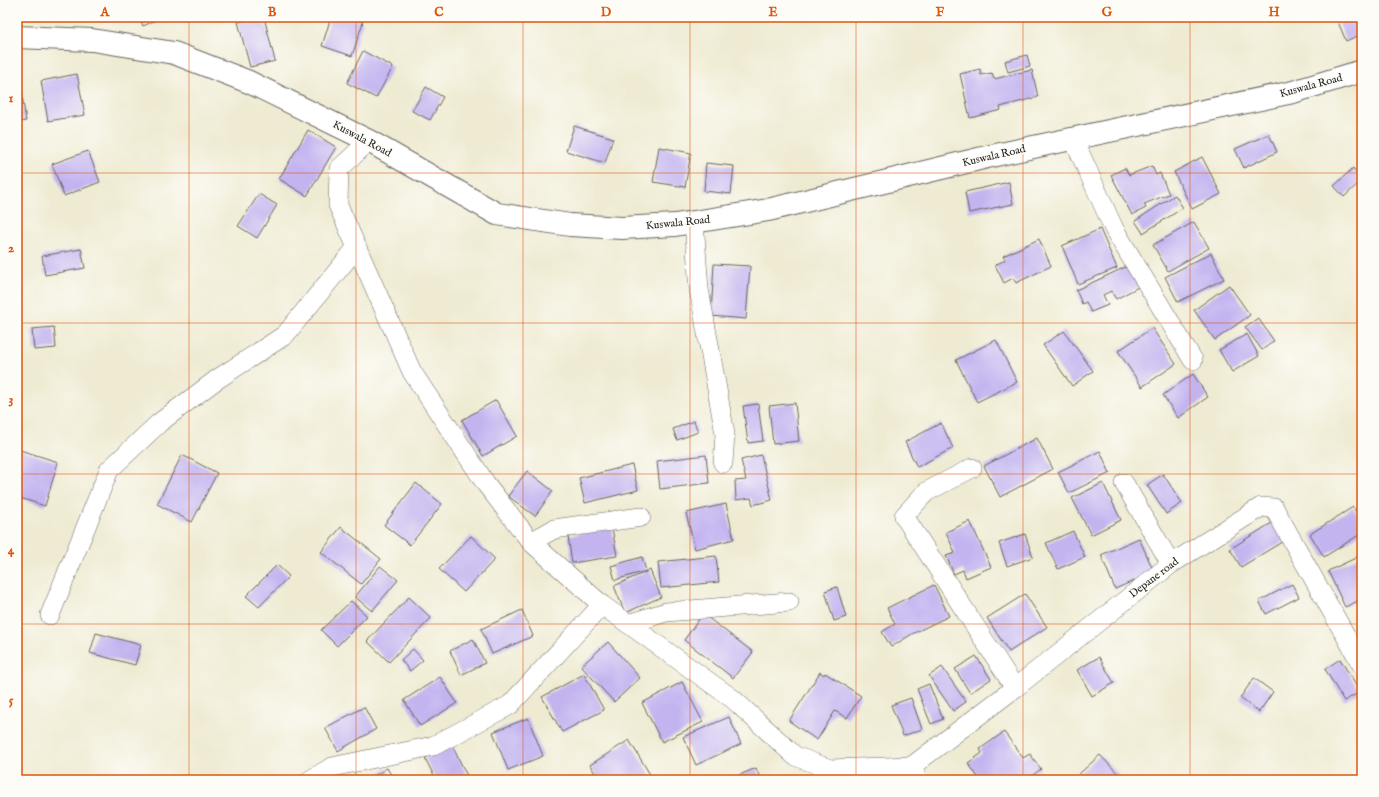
<svg xmlns="http://www.w3.org/2000/svg" width="1379" height="797" font-family="'IM FELL English',serif">
<rect width="100%" height="100%" fill="#fdfcf7"/>
<filter id="ink" filterUnits="userSpaceOnUse"><feTurbulence type="fractalNoise" baseFrequency=".025" numOctaves="2"/><feDisplacementMap in="SourceGraphic" scale="8" xChannelSelector="R" yChannelSelector="G"/><feConvolveMatrix kernelMatrix="1 2 1 2 8 2 1 2 1" color-interpolation-filters="sRGB"/></filter>
<filter id="wash" filterUnits="userSpaceOnUse"><feTurbulence type="fractalNoise" baseFrequency=".012" numOctaves="4" result="noise"/><feDisplacementMap in="SourceGraphic" scale="16" xChannelSelector="R" yChannelSelector="G"/><feGaussianBlur stdDeviation="0.9" result="paint"/><feColorMatrix in="noise" values="0 0 0 0 0 0 0 0 0 0 0 0 0 0 0 0 0 1.4 0 .05"/><feComposite in="paint" operator="in"/></filter>
<g filter="url(#wash)">
<rect width="100%" height="100%" fill="#efebd3"/>
<g id="blocks">
<path fill="#c3b4f0" d="M139,17H163L143,26Z
M256,17H264L275,61L250,67L238,22Z
M331,17H347L363,22L352,56L322,46Z
M1336,17H1362V34L1346,41Z
M363,51L393,67L376,98L347,83Z
M1027,55L1030,66L1008,72L1005,61Z
M980,69L981,75L992,73L994,79L1032,70L1038,97L1000,107L1001,110L970,118L960,74Z
M77,74L85,115L48,121L41,81Z
M17,75H19L26,121L17,122Z
M426,87L443,97L430,120L412,111Z
M574,126L613,138L605,163L566,151Z
M308,130L336,147L307,196L279,179Z
M1269,134L1277,152L1244,168L1235,149Z
M659,147L691,153L685,187L653,182Z
M17,148L23,149L18,185H17Z
M88,151L100,182L64,196L52,164Z
M1202,157L1221,194L1192,209L1174,172Z
M706,163L734,166L731,194L704,191Z
M1152,166L1156,175L1160,173L1169,194L1144,204L1146,208L1132,215L1111,175L1125,168L1129,175Z
M1353,168L1362,180L1344,197L1334,186Z
M1009,182L1013,204L969,213L965,192Z
M259,194L277,205L257,238L238,226Z
M1175,195L1183,208L1143,233L1135,221Z
M1194,222L1209,248L1168,271L1153,245Z
M1100,229L1117,268L1078,284L1062,246Z
M1039,239L1051,266L1016,283L1013,278L1004,283L995,265L1005,260L1003,256Z
M81,249L85,268L45,275L42,256Z
M1211,253L1224,279L1178,302L1165,277Z
M714,264L750,266L746,319L711,316Z
M1132,264L1142,285L1116,299L1111,291L1103,295L1108,305L1091,312L1086,302L1082,304L1076,290Z
M1229,285L1250,315L1215,340L1194,310Z
M1258,318L1274,341L1262,350L1245,327Z
M54,327L56,348L34,350L32,329Z
M1152,328L1176,364L1142,387L1118,351Z
M1064,331L1093,371L1072,386L1043,345Z
M1247,334L1259,356L1232,372L1219,350Z
M996,340L1017,382L977,402L956,360Z
M1193,374L1208,397L1178,418L1163,395Z
M496,400L517,436L483,456L462,420Z
M795,403L799,441L773,444L769,406Z
M758,404L763,441L748,443L743,406Z
M694,421L698,432L677,440L673,429Z
M941,423L953,448L917,467L905,442Z
M1037,438L1053,469L1000,497L984,466Z
M17,449L58,462L45,506L17,497Z
M1100,451L1110,473L1069,493L1058,472Z
M182,455L217,473L192,522L157,504Z
M706,455L709,483L660,489L657,461Z
M761,455L772,500L753,505L751,498L736,500L735,481L746,480L741,460Z
M632,465L638,490L585,503L579,478Z
M527,471L553,491L535,516L508,496Z
M1163,474L1182,503L1166,514L1147,485Z
M416,483L442,504L410,545L384,525Z
M1103,483L1121,520L1091,535L1072,498Z
M726,504L734,539L695,549L686,513Z
M1353,507L1362,521V533L1324,557L1310,534Z
M1278,519L1290,537L1241,567L1230,549Z
M970,521L991,567L966,578L963,570L954,574L946,556L955,553L946,532Z
M341,527L381,559L361,584L321,552Z
M612,528L617,556L572,563L568,536Z
M1073,531L1085,557L1058,569L1046,543Z
M1025,534L1033,557L1007,566L999,543Z
M471,536L495,559L464,592L439,569Z
M1139,538L1154,572L1115,589L1101,555Z
M1362,555V599L1345,607L1328,571Z
M716,556L719,582L661,588L658,562Z
M642,557L646,571L615,580L611,566Z
M277,565L289,576L259,607L246,596Z
M380,566L398,580L372,611L355,597Z
M650,570L661,597L625,613L614,586Z
M1292,584L1299,597L1266,614L1259,601Z
M934,585L949,616L912,634L891,647L882,632L895,624L887,608Z
M837,587L846,617L834,621L825,591Z
M1025,594L1047,627L1009,652L987,618Z
M409,597L431,618L389,662L367,641Z
M351,601L367,616L337,646L321,630Z
M522,610L533,636L492,654L481,629Z
M703,614L753,652L733,678L684,640Z
M96,633L141,645L135,665L90,653Z
M473,639L485,663L461,675L450,651Z
M608,642L640,678L614,702L581,666Z
M413,649L423,660L410,671L401,660Z
M976,656L991,679L970,693L955,669Z
M1099,657L1114,683L1092,696L1077,670Z
M1340,659L1360,692L1344,701L1325,669Z
M942,667L966,702L953,711L929,676Z
M820,672L824,675L825,673L861,696L847,718L835,711L817,740L789,721Z
M584,674L604,710L562,732L542,697Z
M440,677L457,703L420,726L404,700Z
M1254,678L1273,692L1259,712L1240,698Z
M682,682L703,722L662,742L642,703Z
M929,684L943,719L931,724L917,689Z
M911,698L922,729L903,736L891,705Z
M364,707L376,729L338,751L325,728Z
M729,717L741,744L696,765L683,737Z
M528,718L543,756L508,770L493,732Z
M1004,732L1023,758L1030,754L1041,769L1026,780H980L968,763L982,753L980,749Z
M629,740L651,776L644,780H599L590,765Z
M452,745L469,780H436L425,758Z
M1100,755L1124,780H1085L1079,774Z
M387,768L394,780H369V779Z
M756,768L761,780H728Z
M339,773L344,780H328Z"/>
</g>
</g>
<g filter="url(#ink)">
<use href="#blocks" fill-opacity="0" stroke="#66645c" stroke-width="1"/>
<g fill="none" stroke-linecap="round" stroke-linejoin="round">
<g stroke="#66645c" stroke-width="20">
<path id="minor" d="M1073,138L1114,229L1193,360
M369,141L339,169L338,205L412,372L486,484L531,542L602,605
M694,222L699,289L725,434L723,463
M972,468L926,492L904,516L1015,688
M1124,483L1171,564
M531,542L554,529L641,517
M50,615L109,470L159,423L216,380L285,335L357,247
M628,624L666,612L789,602
M310,780L332,767L433,746L510,705L602,605L733,699L795,756L830,769L912,766
M917,780L912,766L1015,688L1171,564L1261,507L1274,508L1362,665"/>
</g>
<g stroke="#66645c" stroke-width="24">
<path id="tertiary" d="M17,37L92,40L174,53L249,82L369,141L497,214L570,225L622,228L675,225L768,210L991,156L1293,92L1362,71"/>
</g>
<use href="#minor" stroke="#fff" stroke-width="19"/>
<use href="#tertiary" stroke="#fff" stroke-width="22"/>
</g>
</g>
<path fill="none" stroke="#de560d" stroke-width="1" stroke-opacity="0.55" d="M189,17V780M356,17V780M523,17V780M690,17V780M856,17V780M1023,17V780M1190,17V780M17,173H1362M17,323H1362M17,474H1362M17,624H1362"/>
<g text-anchor="middle" dominant-baseline="central" stroke-width="3.5" stroke-linejoin="round" paint-order="stroke">
<g font-size="11" fill="#1c1c1c" stroke="#fdfcf7">
<text transform="translate(1311 86) rotate(-15)">Kuswala Road</text>
<text transform="translate(362 139) rotate(28)">Kuswala Road</text>
<text transform="translate(994 156) rotate(-13)">Kuswala Road</text>
<text transform="translate(678 223) rotate(-6)">Kuswala Road</text>
<text transform="translate(1154 578) rotate(-37)">Depane road</text>
</g>
</g>
<rect width="1379" height="797" fill="none" stroke="#fdfcf7" stroke-width="44"/>
<rect x="22" y="22" width="1335" height="753" fill="none" stroke="#de560d" stroke-width="1.5"/>
<g font-size="13" text-anchor="middle" font-weight="bold" fill="#de560d">
<text x="105" y="16">A</text>
<text x="272" y="16">B</text>
<text x="439" y="16">C</text>
<text x="606" y="16">D</text>
<text x="773" y="16">E</text>
<text x="940" y="16">F</text>
<text x="1107" y="16">G</text>
<text x="1274" y="16">H</text>
<text x="11" y="102">1</text>
<text x="11" y="252">2</text>
<text x="11" y="403">3</text>
<text x="11" y="554">4</text>
<text x="11" y="704">5</text>
</g>
</svg>
